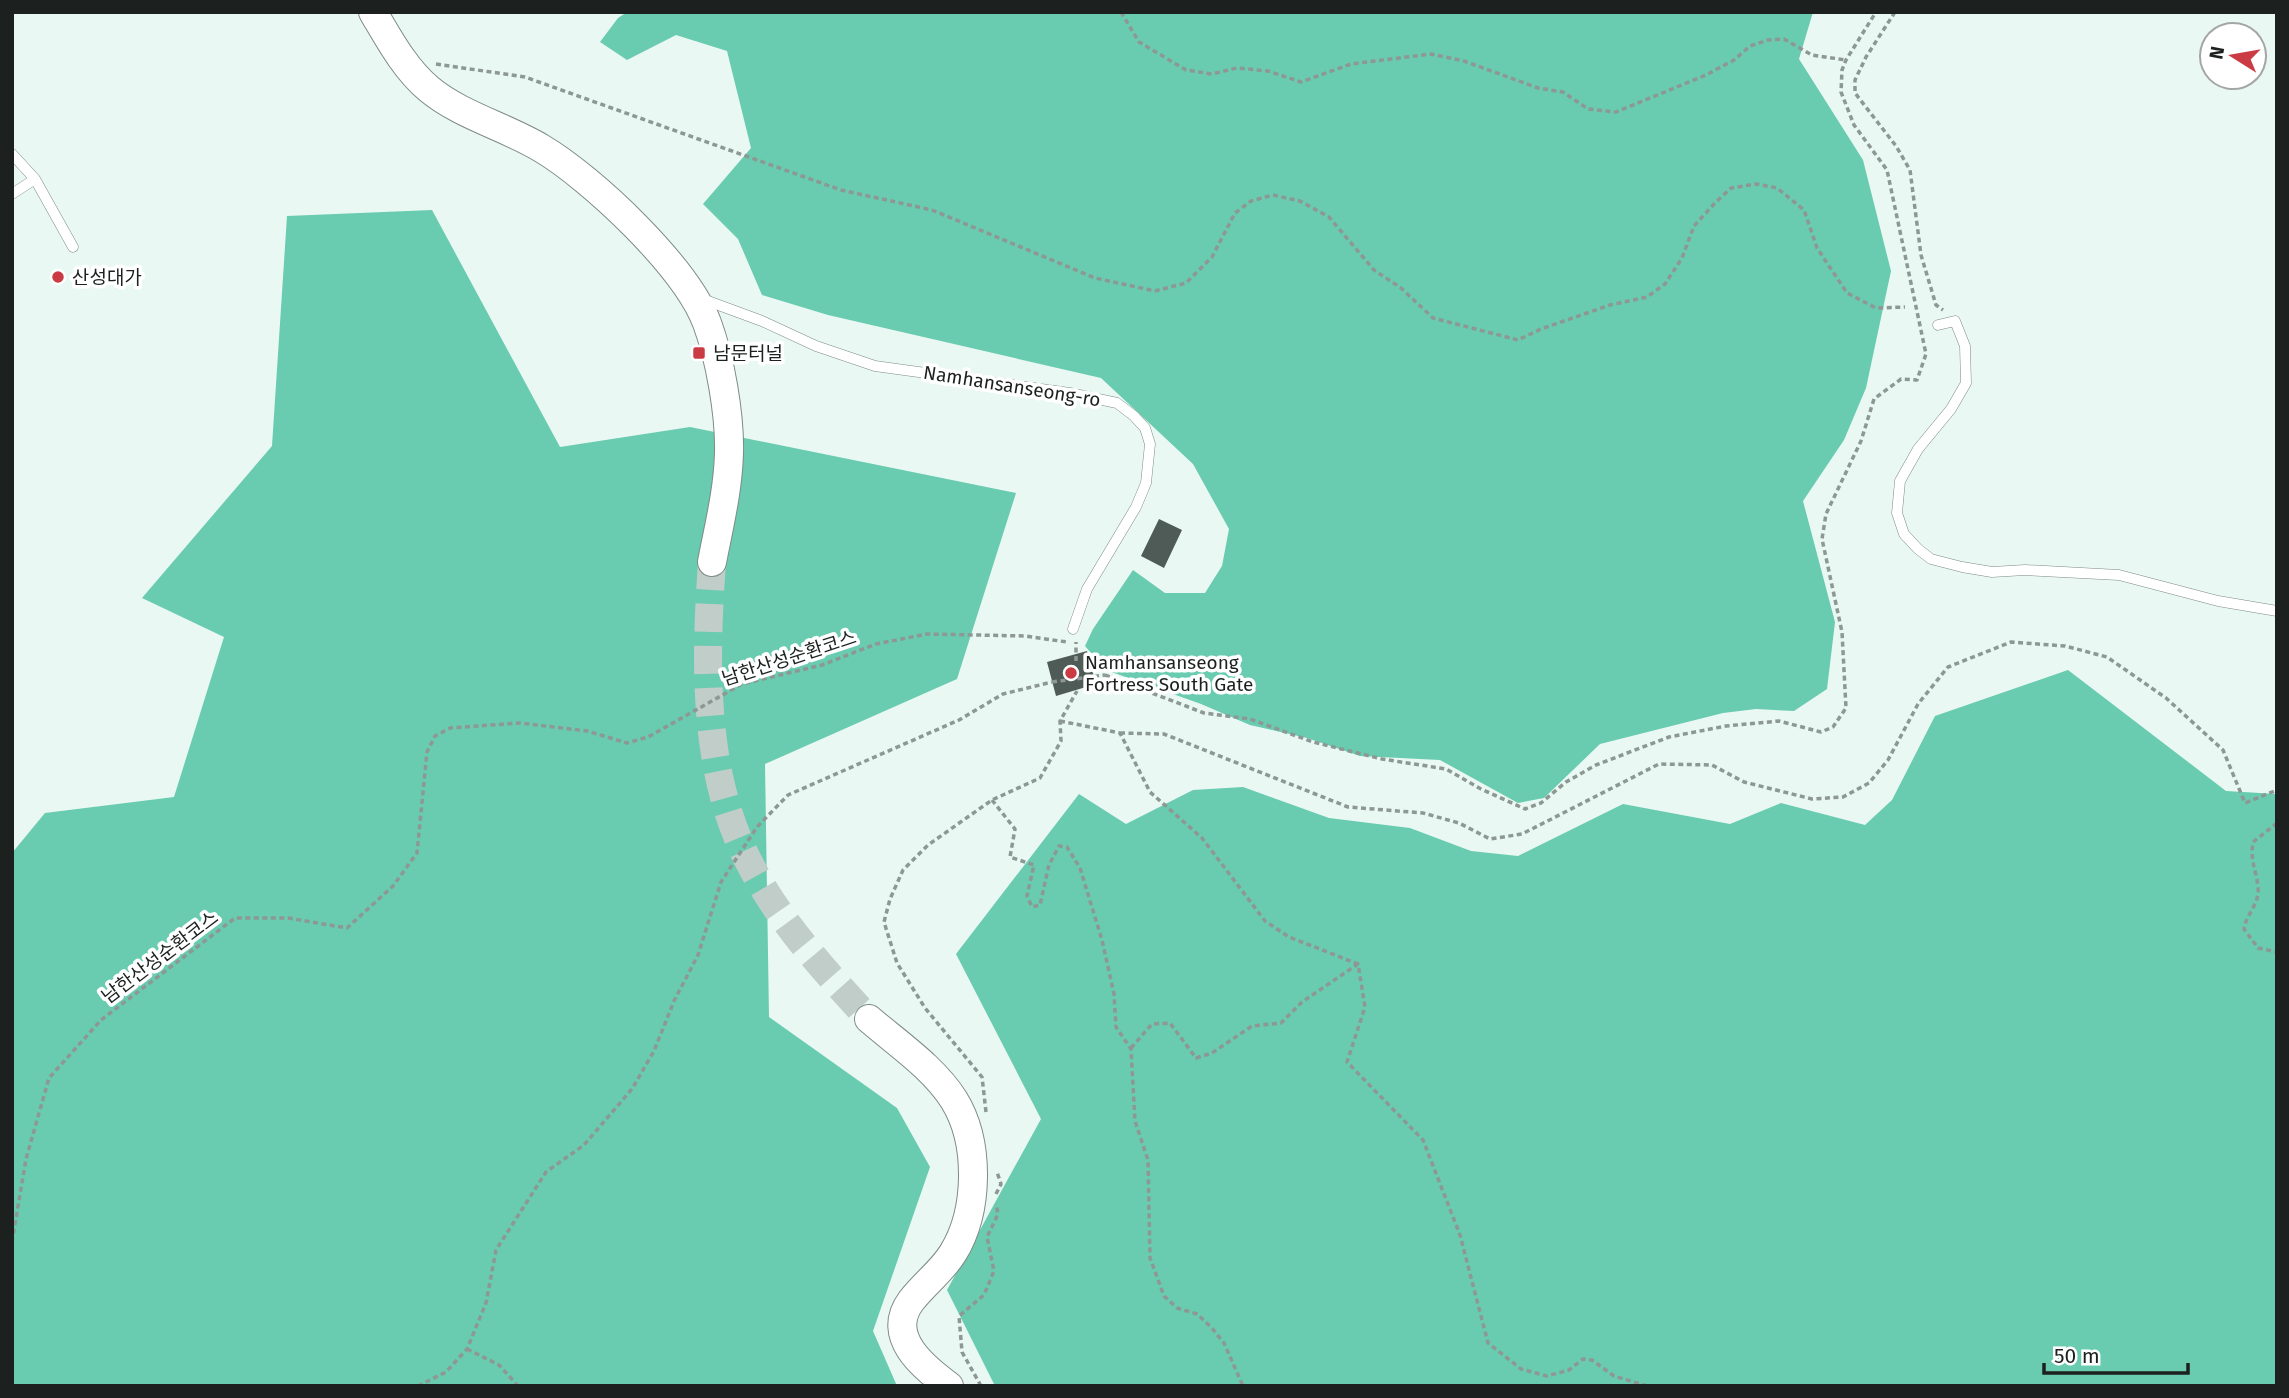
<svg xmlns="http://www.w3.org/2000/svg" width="2289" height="1398" font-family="'Fira Sans','Noto Sans KR',sans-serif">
<rect width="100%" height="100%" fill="#e9f8f2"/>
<path fill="#69cbaf" d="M627,12H1813L1799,59L1863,160L1891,271L1866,388L1844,440L1803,501L1835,622L1827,689L1794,711L1756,709L1723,713L1600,744L1544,798L1518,803L1440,760L1360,756L1307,738L1250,725L1201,704L1106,670L1085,646L1093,629L1133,570L1165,593H1205L1222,566L1229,529L1193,464L1101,378L828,315L762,295L738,239L703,204L751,148L727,51L676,35L627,60L600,42L618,18Z
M432,210L560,447L690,427L1016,493L957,679L765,764L769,1017L897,1108L930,1167L873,1331L897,1386H12V853L45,813L174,797L224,637L142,598L272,446L287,216Z
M2068,670L2226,791L2277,794V1386H995L947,1290L1041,1119L956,954L1079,794L1126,824L1193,790L1243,787L1329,818L1410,828L1471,851L1518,856L1623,804L1730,824L1781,803L1865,825L1892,800L1935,716Z"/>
<path fill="#4f5b57" d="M1159,519L1182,530L1164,568L1141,556Z
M1087,651L1096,684L1056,696L1047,662Z"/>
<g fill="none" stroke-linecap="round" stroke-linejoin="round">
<path stroke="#c0cdc8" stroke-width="28" stroke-dasharray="28 14" stroke-linecap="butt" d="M712,562C705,661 702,774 750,864C780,923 825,971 869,1019"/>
<g stroke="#7e8b86" stroke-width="11">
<path id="lane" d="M12,154L35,179L73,247
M12,194L35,179
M705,300L762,321L816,346L875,366L1070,393L1117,403L1134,416L1145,428L1150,444L1146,483L1136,507L1087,589L1073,629
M1938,325L1955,321L1965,346L1966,383L1951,409L1918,449L1900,481L1897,513L1904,534L1918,549L1931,559L1962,567L1992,572L2025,570L2119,575L2218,601L2277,611"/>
</g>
<g stroke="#7e8b86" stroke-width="30">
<path id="secondary" d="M373,12C389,39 405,69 429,89C460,115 506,127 541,148C592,178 686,267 707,323C720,358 730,415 729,453C728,490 719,526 712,562
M869,1019C898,1044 934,1068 954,1100C980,1142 979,1211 953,1253C942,1271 924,1284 911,1301C885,1336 923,1367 949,1386"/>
</g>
<path stroke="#8d9894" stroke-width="3.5" stroke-dasharray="5 3.5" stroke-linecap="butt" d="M1121,12L1139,42L1186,70L1212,74L1237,68L1268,71L1301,82L1351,64L1431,54L1464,61L1538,88L1563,92L1588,109L1616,112L1706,75L1734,60L1750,46L1768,40L1784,39L1812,55L1846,60
M1895,12L1866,57L1855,80V93L1896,146L1910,170L1921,255L1936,305L1943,310
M436,64L525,77L841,190L932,210L1095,278L1155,291L1186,283L1212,257L1235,213L1251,201L1273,195L1300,201L1329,217L1374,270L1401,288L1433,318L1518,340L1541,329L1610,305L1647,297L1665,284L1682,258L1694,226L1715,203L1731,188L1756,184L1777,188L1804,210L1817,248L1847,293L1876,308L1905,307
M1076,661V642
M1105,675L1204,713L1250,719L1313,742L1382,759L1446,769L1481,789L1525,809L1541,803L1566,782L1596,765L1669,737L1726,726L1779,721L1821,732L1833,727L1846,708L1842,632L1822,539L1826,514L1861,441L1874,399L1901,379L1917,380L1926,354L1887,170L1854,125L1841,92L1842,70L1846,60L1876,12
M1060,721L1120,733L1150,792L1202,838L1265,921L1289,937L1358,964L1365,1007L1347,1062L1423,1140L1460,1235L1488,1343L1521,1369L1547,1376L1569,1370L1583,1359L1592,1360L1614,1376L1647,1386
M1120,733L1164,734L1348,807L1423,813L1459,823L1490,839L1522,834L1659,764L1712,765L1744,782L1812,799L1843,797L1869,783L1888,760L1918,704L1948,667L2011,642L2065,646L2107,657L2166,698L2223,750L2245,803L2277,790
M992,800L1015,829L1010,857L1034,865L1027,896L1032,907L1040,905L1049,865L1059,846L1067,847L1080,868L1102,940L1114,994L1116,1027L1131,1049L1135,1121L1148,1160L1150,1258L1164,1296L1177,1308L1197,1314L1211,1327L1224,1343L1243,1386
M2277,823L2253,842C2250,863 2256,868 2258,887C2260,904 2246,914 2244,929L2258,948L2277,952
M1131,1048L1152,1024L1170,1023L1196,1058L1212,1053L1252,1026L1281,1023L1302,1002L1358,964
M986,1112L982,1077L925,1008L897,963L884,922L890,899L903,870L928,845L992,800L1040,778L1061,741L1060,721L1077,691
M996,1194L1001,1184L997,1172
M12,1242L26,1159L49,1078L101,1020L235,918H288L347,928L393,886L417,853L427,752L435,736L450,728L520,723L587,731L627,743L648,737L742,684L822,665L876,644L927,634L1025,636L1067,642
M467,1349L499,1365L518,1386
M418,1386L446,1372L467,1349L486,1303L496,1250L546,1172L584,1145L632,1089L654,1051L674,1001L698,955L721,882L757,827L788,795L959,720L1003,694L1052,682
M981,1386L962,1352L959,1316L984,1295L994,1271L987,1237L998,1214L996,1204"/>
<use href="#lane" stroke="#fff" stroke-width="10"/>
<use href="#secondary" stroke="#fff" stroke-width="28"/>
<path stroke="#8d9894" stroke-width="3.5" stroke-dasharray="5 3.5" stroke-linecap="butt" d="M1052,682L1105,675"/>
</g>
<g fill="#cb3b43" stroke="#fff" stroke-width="2.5">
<circle cx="58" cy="277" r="7"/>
<rect x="692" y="346" width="14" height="14" rx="3.5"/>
<circle cx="1071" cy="673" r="7"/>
</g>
<g text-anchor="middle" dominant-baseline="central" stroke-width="7" stroke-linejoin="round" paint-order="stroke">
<g font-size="19" fill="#1c211f" stroke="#fff" text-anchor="start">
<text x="72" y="277">산성대가</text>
<text x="713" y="353">남문터널</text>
<text x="1085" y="662">Namhansanseong<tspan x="1085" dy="22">Fortress South Gate</tspan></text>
</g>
<g font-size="19" fill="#1c211f" stroke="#fff">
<text transform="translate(1012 386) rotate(9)">Namhansanseong-ro</text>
<text transform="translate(789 658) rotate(-18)">남한산성순환코스</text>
<text transform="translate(160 957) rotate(-37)">남한산성순환코스</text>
</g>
</g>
<rect width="2289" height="1398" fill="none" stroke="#1c211f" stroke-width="28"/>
<g transform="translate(2233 56) rotate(281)"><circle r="33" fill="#ffffff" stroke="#a4a6a5" stroke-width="2"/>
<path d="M0-5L12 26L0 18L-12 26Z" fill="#cb3b43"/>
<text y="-10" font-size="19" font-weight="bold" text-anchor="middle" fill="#1c211f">N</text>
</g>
<path d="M2044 1363v10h144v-10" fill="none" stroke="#1c211f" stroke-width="3.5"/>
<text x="2054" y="1363" font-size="21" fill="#1c211f" stroke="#ffffff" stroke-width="5" paint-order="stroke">50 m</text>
</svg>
